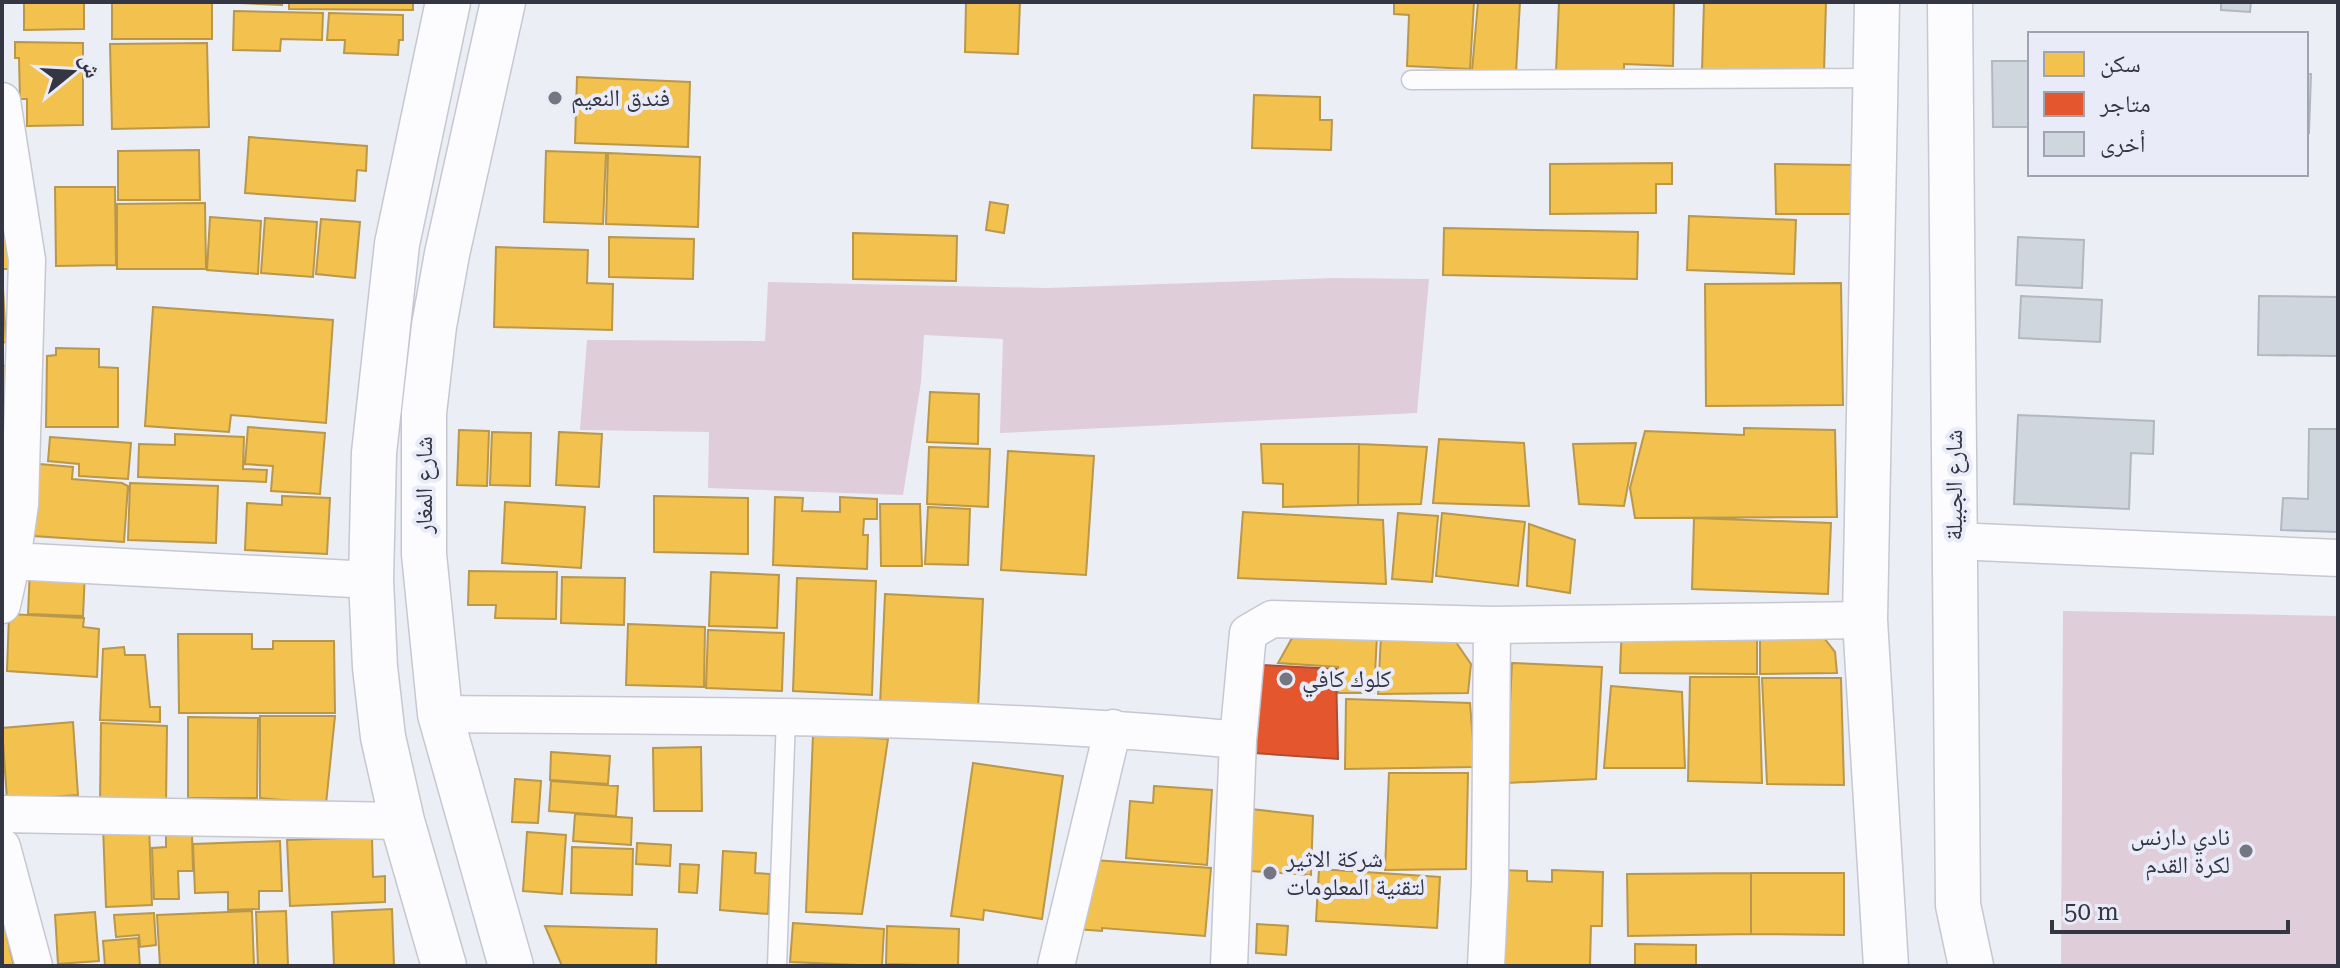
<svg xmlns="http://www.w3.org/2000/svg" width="2340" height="968" font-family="'Roboto Serif','Noto Naskh Arabic',serif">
<rect width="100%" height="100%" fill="#eceef6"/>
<path fill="#dfcdda" d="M1334,278L1429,279L1417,413L1000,433L1003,339L924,335L921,382L903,495L708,488L709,432L580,430L587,340L765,341L768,282L1047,288Z
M2063,611L2338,616V966H2061Z"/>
<path fill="#f2c14e" stroke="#b9974b" stroke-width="2" d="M24,2H84V29L24,30Z
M112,2H212V39H112Z
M220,2H282V5Z
M289,2H413V10L289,9Z
M966,2H1020L1018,54L965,52Z
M1394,2H1474L1470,69L1407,66L1409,15L1394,14Z
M1478,2H1520L1516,73L1472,71Z
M1559,2H1674L1673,66L1624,64V74L1556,72Z
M1704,2H1826L1824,72L1702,70Z
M234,11L323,13L322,40L281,39L280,51L233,50Z
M329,13L403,15V40H399L398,55L344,53L345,40H327Z
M15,42L83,43V125L27,126V99H20L19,58H15Z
M207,43L209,127L112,129L110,44Z
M577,77L690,82L688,147L575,143Z
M1254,95L1320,97V120H1332L1331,150L1252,148Z
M249,137L367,146L366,171L357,170L355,201L245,193Z
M199,150L200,200H118V151Z
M546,151L606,153L603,224L544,222Z
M608,153L700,157L698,227L606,224Z
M1672,163V184H1656V213L1550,214V164Z
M1775,164L1852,165V214H1776Z
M55,187H115L116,265L56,266Z
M990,202L1008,205L1004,233L986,230Z
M205,203L206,269H117V204Z
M1689,216L1796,220L1794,274L1687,270Z
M210,217L261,221L258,274L207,270Z
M265,218L317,222L313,277L261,273Z
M321,219L360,222L355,278L316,274Z
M2,225H8L10,269H2Z
M1444,228L1638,232L1637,279L1443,275Z
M853,233L957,236L956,281L853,279Z
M609,237L694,239L693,279L609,277Z
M496,247L588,250L587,283L613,284L612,330L494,327Z
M2,270L6,342L2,343Z
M1841,283L1843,405L1706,406L1705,284Z
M153,307L333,320L326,423L231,415L229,432L145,426Z
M56,348L99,349V367L118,368V427H46L47,356L56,355Z
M14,365L16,429H2V366Z
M930,392L979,394L978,444L927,442Z
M248,427L325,433L320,494L271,491L273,466L245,464Z
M1744,428L1835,430L1837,517L1635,518L1630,488L1645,431L1744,435Z
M459,430L489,431L487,486L457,485Z
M492,432L531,433L530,486L490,485Z
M559,432L602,434L599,487L556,485Z
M175,434L244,437L243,469L267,470L266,482L138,477L139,444L175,445Z
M50,437L131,443L128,479L79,476V464L48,461Z
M1439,439L1524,443L1529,506L1433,503Z
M1636,443L1624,506L1579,504L1573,444Z
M1261,444H1359L1358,505L1283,507V484L1263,483Z
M1359,444L1427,447L1421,504L1358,505Z
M929,447L990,449L988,507L927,504Z
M1008,451L1094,456L1086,575L1001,570Z
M39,464L73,467L72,479L122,483L128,486L124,542L33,536Z
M130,483L218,486L216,543L128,540Z
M282,496L330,498L327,554L245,550L247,503L282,505Z
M654,496L748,498V554L654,552Z
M775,497L803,498L802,511L840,512V497L877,499V519H864L863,535H868L867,569L773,565Z
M505,502L585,507L581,568L502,563Z
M880,504H920L922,566H881Z
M928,507L970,509L968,565L925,564Z
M1243,512L1383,520L1386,584L1238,578Z
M1398,513L1438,516L1432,582L1392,579Z
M1442,513L1525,522L1518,586L1436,576Z
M1694,518L1831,523L1828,594L1692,589Z
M1529,524L1575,540L1570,593L1527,586Z
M30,568L85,571L83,616L28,614Z
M469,571L557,572L556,619L495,618L496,605H468Z
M711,572L779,575L777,628L709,626Z
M562,577L625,578L624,625L561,623Z
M797,578L876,581L872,695L793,691Z
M885,594L983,599L978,710L880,705Z
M9,614L84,618L83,627L99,629L97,677L7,671Z
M628,624L705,627L704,687L626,685Z
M1622,624L1757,631V674L1620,673Z
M708,630L784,633L782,691L706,688Z
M1296,631L1377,636L1374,693H1338V667L1278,663Z
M1760,631L1824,638L1835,652L1837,673L1760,674Z
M178,634H252V649H273V641H334L335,713H179Z
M1381,636L1453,638L1471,664L1468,693L1378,694Z
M124,647L125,655H145L150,707H160V722L100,720L103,649Z
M1512,663L1602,667L1596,779L1506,783Z
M1690,677H1759L1762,783L1688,781Z
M1762,678H1841L1844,785L1767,784Z
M1611,686L1682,692L1685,768H1604Z
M1346,699L1470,703L1475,767L1345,769Z
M260,716H335L326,804L260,798Z
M188,717L258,718L257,798H188Z
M73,722L78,795L7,800L2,728Z
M101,723L167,726L166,805L100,803Z
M813,734L888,739L862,914L806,912Z
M701,747L702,811H654L653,748Z
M551,752L610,756L608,784L550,780Z
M973,763L1063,776L1042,919L984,910L983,920L951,916Z
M1389,773H1468L1466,869L1385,870Z
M515,779L541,781L538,823L512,822Z
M551,781L618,786L616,816L549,811Z
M1154,786L1212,790L1207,865L1126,858L1130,801L1153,803Z
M1251,809L1313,816L1311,875L1251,871Z
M575,814L632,818L631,845L573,841Z
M149,825L152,905L106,907L103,826Z
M527,832L566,835L562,894L523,891Z
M192,833L193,871H178L179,899H154L152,848L166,847V835Z
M372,837L373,877L385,876V902L290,906L287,840Z
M280,841L282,891H259V909L228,910V892L195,893L193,844Z
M637,843L671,845L670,866L636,864Z
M572,847L633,849L632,895L571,893Z
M723,851L756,853L755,873L770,874L768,914L720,910Z
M1093,860L1211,868L1205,936L1102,928V931L1075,929Z
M680,864L699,865L697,893L679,892Z
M1319,869L1440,877L1437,928L1316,921Z
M1502,870L1527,871V881L1552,882V870L1603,872L1602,926H1591L1590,966H1500Z
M1751,873V934L1628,936L1627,874Z
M1751,873H1844V935L1751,934Z
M392,909L394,966H334L332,912Z
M252,911L254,966H160L157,915Z
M286,911L288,966H258L256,912Z
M95,912L99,961L58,964L55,915Z
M154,913L156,945L140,947L139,935L116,937L114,915Z
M2,916L14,966H2Z
M793,923L884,929L882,966L790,962Z
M1257,924L1288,926L1286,955L1256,953Z
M545,926L657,929L656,966H562Z
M887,926L959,929L958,966L886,964Z
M138,938L140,966H105L103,941Z
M1635,944L1696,945V966H1635Z"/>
<path fill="#e4572e" stroke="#af4d34" stroke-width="2" d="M1261,665L1336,669L1338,759L1254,753Z"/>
<path fill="#cfd6de" stroke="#b1b8c0" stroke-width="2" d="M2221,2H2251L2250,12L2221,10Z
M1992,61H2030V127H1993Z
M2306,74H2311L2309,133L2306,132Z
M2018,237L2084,240L2082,288L2016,285Z
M2021,296L2102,300L2100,342L2019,338Z
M2259,296L2338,297V356L2258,355Z
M2018,415L2154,421L2153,454L2131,453L2129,509L2014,504Z
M2309,429H2338V532L2281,530L2283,498L2308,499Z"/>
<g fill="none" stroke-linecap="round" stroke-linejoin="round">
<g stroke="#c6c7d1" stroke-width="21">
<path id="lane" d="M1411,80L1876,78
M777,966L786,717"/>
</g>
<g stroke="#c6c7d1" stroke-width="39">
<path id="street" d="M2,101L27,260L20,504L12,561L2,605
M1954,541L2338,558
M12,561L371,580
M440,714C706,716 973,714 1238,740
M2,814L402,821
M2,847L34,966
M1056,966L1113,728
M1229,966L1238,740L1248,633L1272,619L1492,625L1865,620
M1486,966L1490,883L1492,625"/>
</g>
<g stroke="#c6c7d1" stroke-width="47">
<path id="secondary" d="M503,2L447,254L434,326L424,413V554L440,714L511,966
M1877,2L1865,620L1886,966
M1950,2L1958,905L1971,966
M444,966L402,821L383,737L375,667L371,580L374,453L397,244L448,2"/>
</g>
<use href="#lane" stroke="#fcfcfe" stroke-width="18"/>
<use href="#street" stroke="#fcfcfe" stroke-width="36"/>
<use href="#secondary" stroke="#fcfcfe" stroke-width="44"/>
</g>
<g fill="#747682" stroke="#e9ebf9" stroke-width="3">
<circle cx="555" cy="98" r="8"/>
<circle cx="1286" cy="679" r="8"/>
<circle cx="2246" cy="851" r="8"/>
<circle cx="1270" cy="873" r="8"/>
</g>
<g text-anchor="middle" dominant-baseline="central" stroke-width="8" stroke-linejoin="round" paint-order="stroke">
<g font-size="24" fill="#343643" stroke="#e9ebf9" text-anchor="start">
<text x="571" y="98">فندق النعيم</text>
<text x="1302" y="679">كلوك كافي</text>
<text x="2230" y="837" text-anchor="end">نادي دارنس<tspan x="2230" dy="28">لكرة القدم</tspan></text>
<text x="1286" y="859">شركة الاثير<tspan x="1286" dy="28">لتقنية المعلومات</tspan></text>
</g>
<g font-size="24" fill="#343643" stroke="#e9ebf9">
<text transform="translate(424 485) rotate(-90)">شارع المغار</text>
<text transform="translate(1954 485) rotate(-90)">شارع الجبيلة</text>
</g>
</g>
<rect width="2340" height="968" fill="none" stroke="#343643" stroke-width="8"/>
<rect x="2028" y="32" width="280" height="144" fill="#e9ebf9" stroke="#a1a3b0" stroke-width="2"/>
<rect x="2044" y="52" width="40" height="24" fill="#f2c14e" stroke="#a1a3b0" stroke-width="2"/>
<text x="2100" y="72" font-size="24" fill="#343643">سكن</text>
<rect x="2044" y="92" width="40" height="24" fill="#e4572e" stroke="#a1a3b0" stroke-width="2"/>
<text x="2100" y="112" font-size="24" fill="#343643">متاجر</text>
<rect x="2044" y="132" width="40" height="24" fill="#cfd6de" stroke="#a1a3b0" stroke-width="2"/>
<text x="2100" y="152" font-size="24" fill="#343643">أخرى</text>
<g transform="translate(72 72) rotate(72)" stroke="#e9ebf9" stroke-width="6" paint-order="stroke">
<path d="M0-6L14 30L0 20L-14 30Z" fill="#343643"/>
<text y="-12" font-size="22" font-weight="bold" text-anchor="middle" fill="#343643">ش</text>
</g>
<path d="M2052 920v12h236v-12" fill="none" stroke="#343643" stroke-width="4"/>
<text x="2064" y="920" font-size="24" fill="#343643" stroke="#e9ebf9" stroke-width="6" paint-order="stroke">50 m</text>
</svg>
